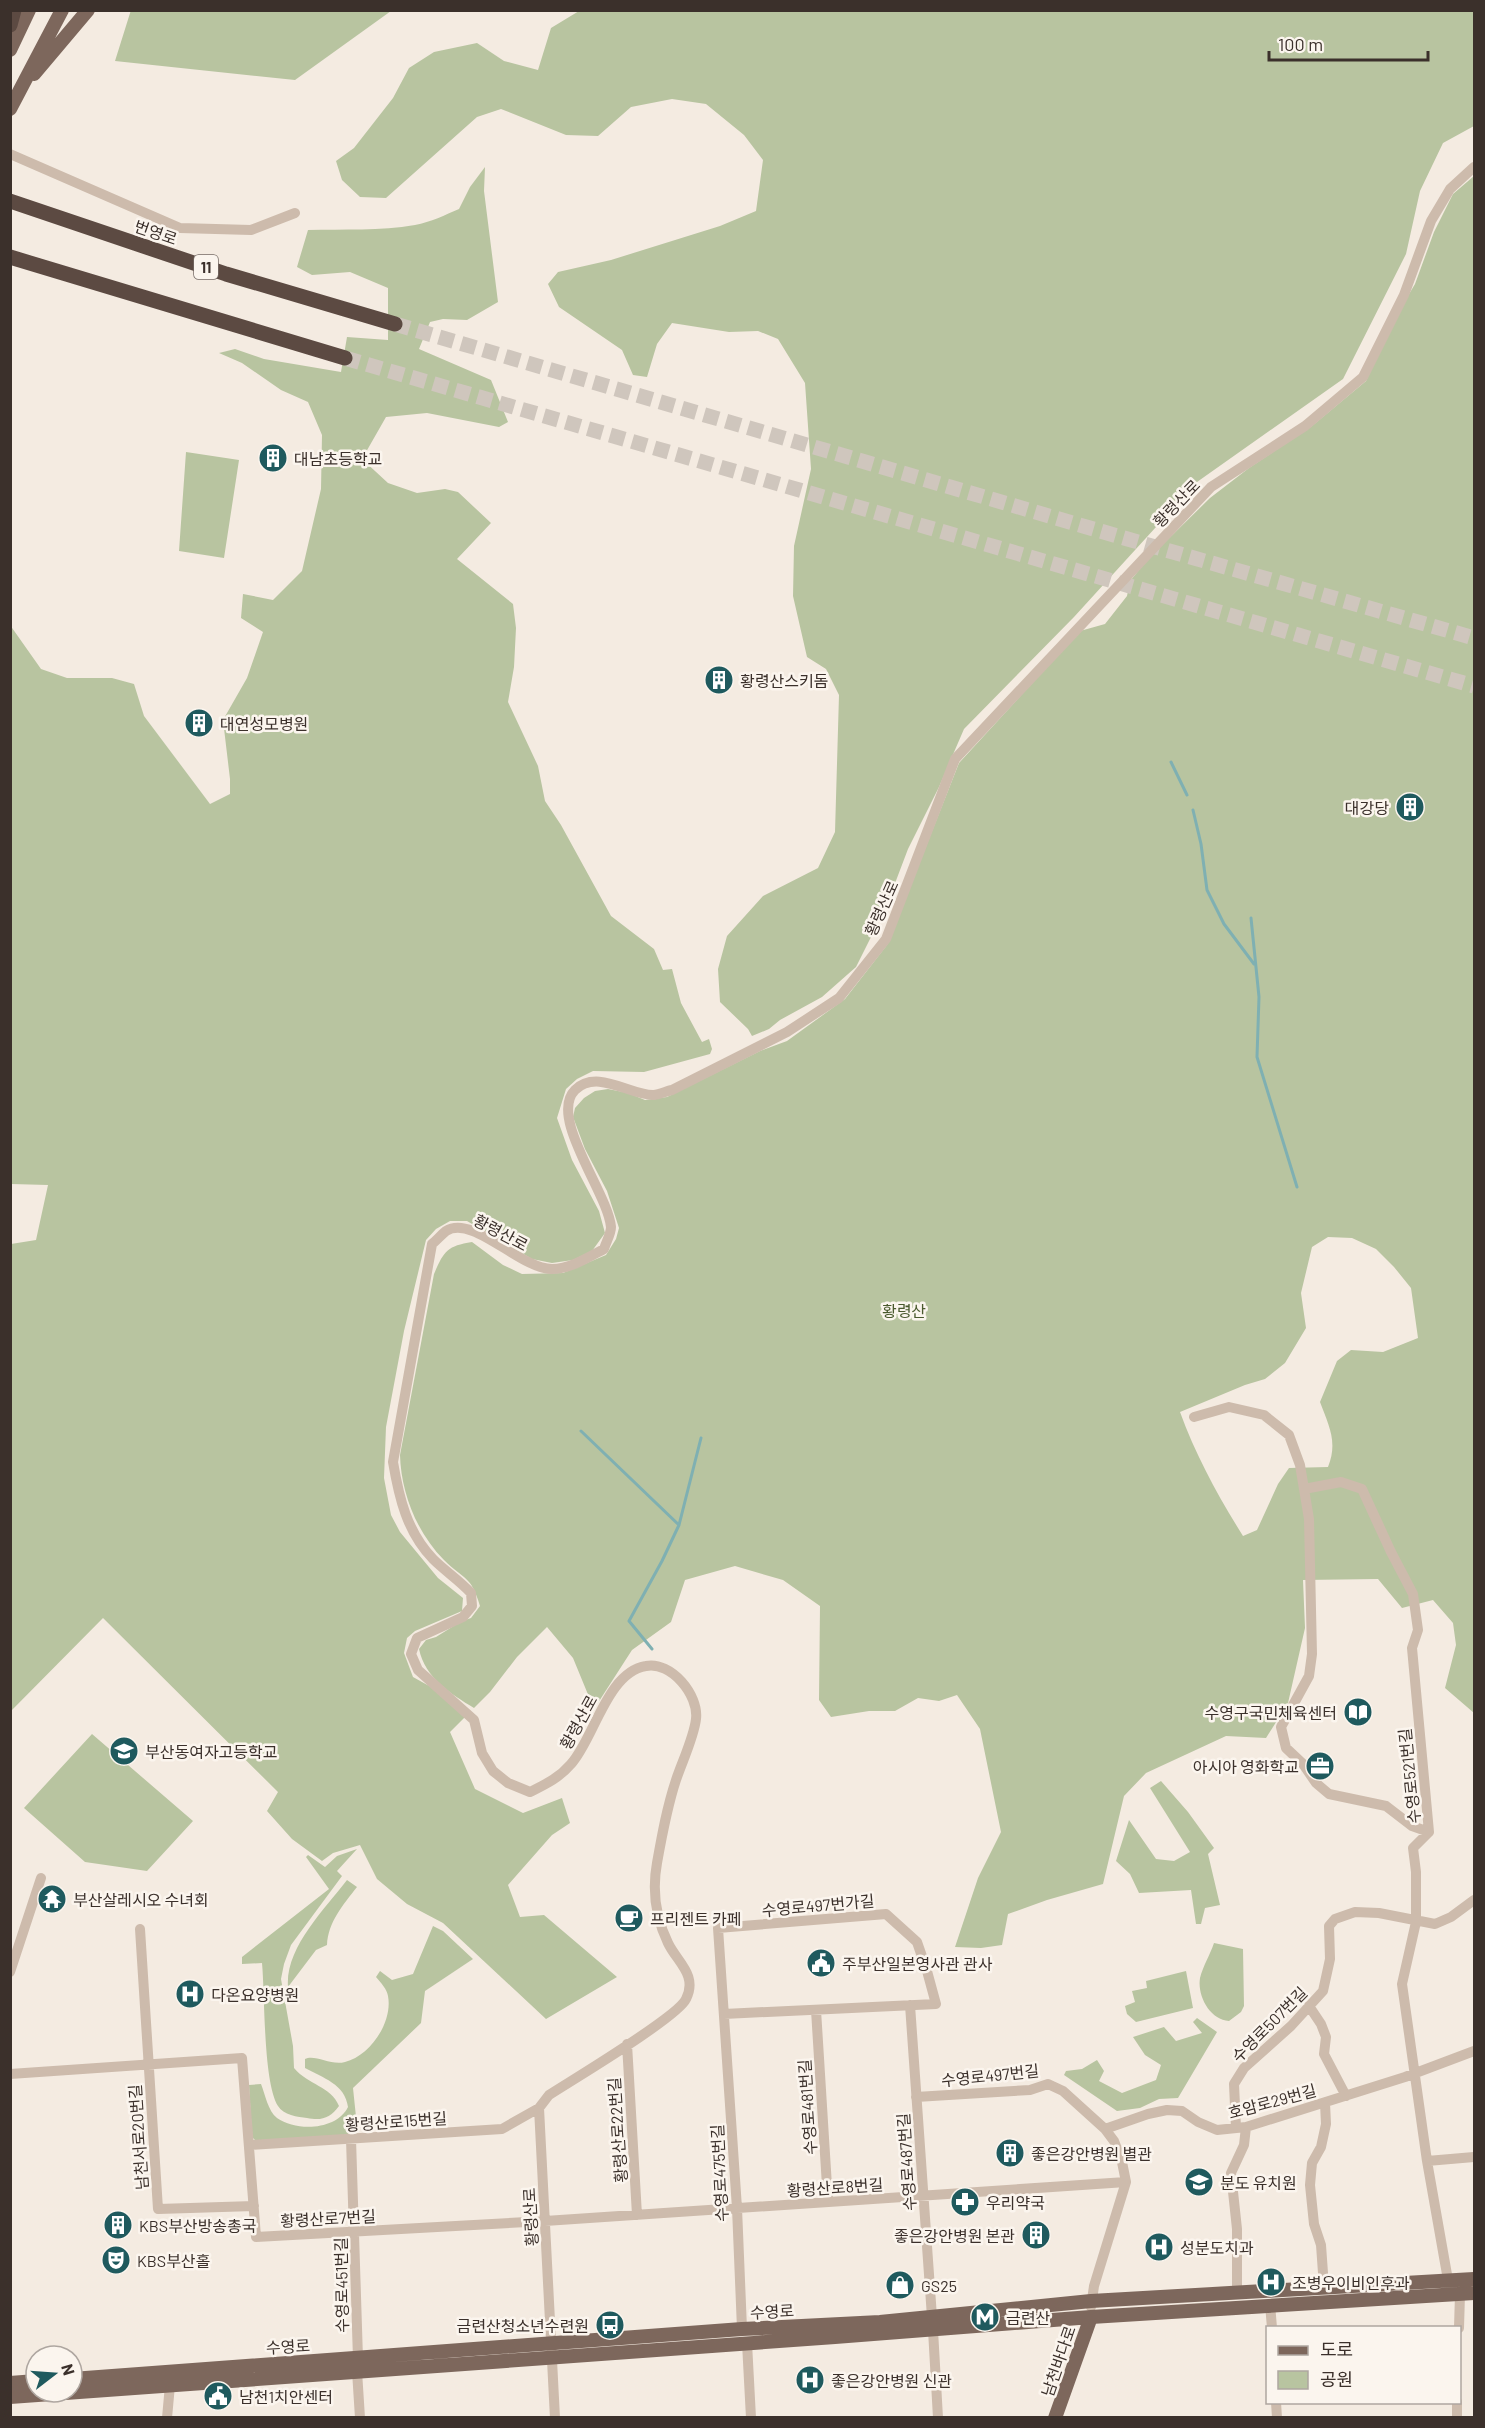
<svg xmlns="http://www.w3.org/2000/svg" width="1485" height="2428" font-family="Barlow,'Noto Sans KR',sans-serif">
<rect width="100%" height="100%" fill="#f4ebe1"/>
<path fill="#b8c4a0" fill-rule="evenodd" d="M131,10H391V11L295,80L115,61Z
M579,11H1474V126L1443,143L1420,191L1406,254L1343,379L1197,482L1074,617L964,729L939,787L908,849L886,907L856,967L822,997L780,1020L769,1029L752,1036L748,1029L720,1002L718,969L727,936L763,896L818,868L835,832L839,695L826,669L807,657L793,596L794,546L811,469L805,383L778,339L758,331L729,332L672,323L657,344L647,377L633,375L622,350L559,307L548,284L558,272L611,260L720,226L756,211L763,160L744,135L706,104L672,99L631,107L598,136L566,135L501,109L477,117L386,198L360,197L342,180L336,161L354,148L393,98L409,68L434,52L477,43L504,61L538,70L551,28Z
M485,167L484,191L498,302L467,320L443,319L430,322L419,349L491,380L508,422L499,427L427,413L386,417L362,459L388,483L417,493L445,489L458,492L491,523L457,559L513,604L516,628L514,667L508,702L538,766L545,801L561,825L611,916L654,949L663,970L672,969L681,1003L702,1042L709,1039L712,1049L710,1054L644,1072L593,1071L577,1079L566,1089L557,1118L572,1160L599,1211L605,1233L592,1251L573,1260L552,1263L532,1259L467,1221H450L436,1229L426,1240L404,1331L386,1427L384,1478L391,1515L400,1532L438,1578L463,1598L462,1611L415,1631L407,1638L404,1653L413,1677L431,1687L465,1717L450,1732L475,1789L523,1813L562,1798L570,1823L552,1835L508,1885L520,1917L544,1915L617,1977L546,2019L443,1923L407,1904L377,1879L360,1845L333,1853L322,1861L292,1839L267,1811L278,1792L103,1618L11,1711V1244L36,1240L48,1185L11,1184L10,625L41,669L67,678H112L134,684L144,716L210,804L230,794V779L223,720L247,678L263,632L241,618L243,594L273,600L302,571L321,489L322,435L308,402L281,390L242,363L219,353L235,349L264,359L341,372L347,337L388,340V288L350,272L312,275L297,267L308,230C344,229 380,231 415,225C431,222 445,215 459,209L470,187Z
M1474,176V1713L1445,1688L1456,1645L1453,1623L1433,1600L1402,1608L1378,1579L1303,1580L1305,1628L1288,1703L1266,1738L1226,1736L1146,1773L1124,1796L1103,1884L1047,1900L1008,1914L1002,1945L981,1948L955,1947L978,1878L1001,1832L980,1729L957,1695L939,1701L918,1698L895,1711H869L831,1717L819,1700L820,1606L783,1580L735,1566L685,1580L671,1622L632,1650L594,1709L573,1658L547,1627L517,1657L490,1692L474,1708C451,1694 425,1678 419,1649L426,1640L436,1637L460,1622L471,1618L480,1606C471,1575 464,1580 444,1560C417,1533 401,1493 400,1455L434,1274C444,1251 447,1246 472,1242L503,1265L522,1274L563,1273L606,1255L616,1239L619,1228L607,1191L585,1149L573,1117L575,1108L584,1098L595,1091L608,1089L628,1093L645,1100L667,1097L760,1051L787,1041L845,999L887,945L959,763L1080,631L1105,624L1127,596L1130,581L1149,558L1210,498L1249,468L1312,426L1366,381L1396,316L1415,284L1434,232L1453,194ZM1328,1237L1352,1238L1376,1249L1394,1267L1411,1288L1418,1338L1383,1352L1351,1350L1337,1361L1320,1402C1329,1426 1338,1442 1328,1467L1289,1468L1278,1484L1257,1530L1243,1536C1218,1496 1196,1456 1180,1412L1245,1385L1265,1379L1285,1363L1306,1328L1301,1293L1312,1247Z
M186,452L239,460L224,558L179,551Z
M92,1734L193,1821L147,1871L85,1862L24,1808Z
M1161,1781L1188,1812L1214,1848L1208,1854L1220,1905L1205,1908L1201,1924H1196L1191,1890L1139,1893L1130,1874L1116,1861L1129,1820L1156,1859L1174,1861L1190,1852L1150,1788Z
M357,1849L337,1871L342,1876L291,1945L284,1964L281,1979L293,2046L294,2068C308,2085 331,2086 339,2106C330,2118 322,2121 307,2118C298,2117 283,2115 278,2106C263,2082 265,1995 262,1963L242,1964V1957L329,1889L306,1857L308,1855L325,1867L337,1856Z
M347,1880L357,1887C343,1905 328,1922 327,1945L316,1950L288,1987C285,1948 324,1910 347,1880Z
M433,1926L443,1931L473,1959L425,1991L421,2023L353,2088L358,2136L258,2143L252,2137L249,2085L261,2084C265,2094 268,2111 277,2118C297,2132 337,2130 348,2107C345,2084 323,2078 305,2068V2059C315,2054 331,2066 345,2062C370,2056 393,2022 388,1996C387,1989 381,1983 376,1977L380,1971L392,1980L413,1974Z
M1214,1943L1243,1949L1244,2006L1241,2012L1229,2021C1210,2020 1197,1996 1200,1978C1203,1966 1210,1955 1214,1943Z
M1186,1971L1193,2008L1136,2022L1127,2014L1125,2006L1135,2002L1132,1991L1147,1988L1146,1981Z
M1197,2018L1217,2032L1178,2098L1159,2099L1140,2108L1117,2111L1064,2075L1066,2071L1082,2069L1097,2060L1104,2071L1099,2081L1122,2093L1156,2080L1161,2065L1145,2055L1133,2037L1164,2027L1176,2041L1202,2033L1193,2022Z"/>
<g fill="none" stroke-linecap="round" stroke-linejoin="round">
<path stroke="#7fb0b2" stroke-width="3" d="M1171,762L1187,795
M1193,810L1201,844L1207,890L1224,924L1254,964
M1251,918L1259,997L1257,1057L1297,1187
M581,1431L679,1525
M652,1649L629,1621L662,1561L679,1525L701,1438"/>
<path stroke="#cfc6bd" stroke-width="15" stroke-dasharray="15 8" stroke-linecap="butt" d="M395,324L1124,538L1474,638
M345,358L1474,686"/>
<path stroke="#cdbbac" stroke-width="10" d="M10,154L180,228L251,230L295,213
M1194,1417L1229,1407L1264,1415L1289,1435L1300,1465L1304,1489L1341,1482L1362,1489L1391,1552L1413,1594L1418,1630L1412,1648L1429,1832L1413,1848L1416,1872V1922L1402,1984L1427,2161L1448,2280
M1304,1489L1309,1519L1312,1654L1309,1676L1281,1727L1286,1748L1303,1764L1316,1783L1329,1794L1386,1806L1412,1826L1429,1832
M140,1929L158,2209L254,2206
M10,1972L41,1878
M910,2005L932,2317
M1309,2006L1321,2024L1326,2037L1324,2054L1346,2096
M816,2010L828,2202
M724,2014L936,2004L927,1971L917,1942L886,1914L718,1928L737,2208L742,2329
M627,2044L637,2215
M10,2074L242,2058L256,2237L545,2221L1126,2182
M916,2097L1030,2090L1048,2084L1063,2091L1105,2129L1114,2141L1122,2162L1126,2182L1094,2286L1091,2307
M1236,2128L1234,2084L1244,2068L1291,2026L1323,1991L1330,1959L1329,1926L1335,1919L1355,1912L1379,1913L1435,1924L1451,1917L1474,1900
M1105,2129L1148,2114L1167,2110L1182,2111L1198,2122L1217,2130L1246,2127L1405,2077L1474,2051
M351,2139L358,2359
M249,2145L502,2129L539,2108
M1427,2161L1474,2157
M1324,2287L1321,2245L1314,2224L1310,2185L1312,2163L1321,2147L1326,2124L1325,2103
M1237,2293V2229L1231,2173L1244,2145L1246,2127
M1270,2304L1272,2328
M1459,2328L1460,2294
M933,2330L938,2418
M747,2343L751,2418
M357,2371L360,2418
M1276,2402L1277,2418
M167,2418L170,2385
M555,2418L539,2108L549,2095C572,2080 678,2017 686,1999C698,1975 677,1962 668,1943C656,1918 652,1890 657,1863C662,1835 667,1807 676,1780C682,1762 694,1737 696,1719C699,1695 671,1661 646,1666C607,1672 594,1739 571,1764C559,1778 546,1784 530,1792L508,1783L493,1771L482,1753L474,1720L418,1670L411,1654L417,1638L463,1617L472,1606L471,1593C459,1580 445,1571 433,1559C407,1532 399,1498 393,1462L432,1244C437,1240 441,1235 446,1231C473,1214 520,1269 552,1269C570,1269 589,1257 604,1249C606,1242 611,1234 611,1227C608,1193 548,1117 575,1090C597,1068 631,1096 654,1095C660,1094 667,1091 672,1090L787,1032L839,998L886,939L955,759L1211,487L1305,426L1363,377L1404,295L1431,221L1450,189L1474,167
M1457,2418V2402"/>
<path stroke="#7d675c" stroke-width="14" d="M10,50L29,10
M34,74L88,10
M10,109L62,10
M72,2379L742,2329L880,2322L1091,2301L1474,2279
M10,2383L36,2381
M10,2397L835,2337L1091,2317L1474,2293
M1055,2418L1091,2317"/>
<path stroke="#5c4a42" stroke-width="15" d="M10,25L14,10
M10,201L226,274L395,324
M10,257L345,358"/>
</g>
<defs>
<g id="building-disc" transform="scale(1.5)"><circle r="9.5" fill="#1f5a5e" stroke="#fbf5ee"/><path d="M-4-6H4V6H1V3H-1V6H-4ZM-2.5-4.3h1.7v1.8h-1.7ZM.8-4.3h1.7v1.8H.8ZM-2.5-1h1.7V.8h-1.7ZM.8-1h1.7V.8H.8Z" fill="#fff"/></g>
<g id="library-disc" transform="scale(1.5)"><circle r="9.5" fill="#1f5a5e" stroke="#fbf5ee"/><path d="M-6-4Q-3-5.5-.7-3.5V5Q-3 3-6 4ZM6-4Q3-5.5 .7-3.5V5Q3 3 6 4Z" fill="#fff"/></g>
<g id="school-disc" transform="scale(1.5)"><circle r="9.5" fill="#1f5a5e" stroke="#fbf5ee"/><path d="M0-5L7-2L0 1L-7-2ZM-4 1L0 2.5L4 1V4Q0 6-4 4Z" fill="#fff"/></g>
<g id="office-disc" transform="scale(1.5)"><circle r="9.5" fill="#1f5a5e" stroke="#fbf5ee"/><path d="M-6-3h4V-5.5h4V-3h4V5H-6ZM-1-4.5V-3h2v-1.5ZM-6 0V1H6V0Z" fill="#fff"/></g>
<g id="temple-disc" transform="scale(1.5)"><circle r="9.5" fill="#1f5a5e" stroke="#fbf5ee"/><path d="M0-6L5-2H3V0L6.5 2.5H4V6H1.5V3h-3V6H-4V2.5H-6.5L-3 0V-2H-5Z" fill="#fff"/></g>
<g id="cafe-disc" transform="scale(1.5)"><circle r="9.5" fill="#1f5a5e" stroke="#fbf5ee"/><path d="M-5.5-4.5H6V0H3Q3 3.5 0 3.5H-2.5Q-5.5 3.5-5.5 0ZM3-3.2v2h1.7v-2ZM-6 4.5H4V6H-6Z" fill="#fff"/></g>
<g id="civic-disc" transform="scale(1.5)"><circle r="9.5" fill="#1f5a5e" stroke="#fbf5ee"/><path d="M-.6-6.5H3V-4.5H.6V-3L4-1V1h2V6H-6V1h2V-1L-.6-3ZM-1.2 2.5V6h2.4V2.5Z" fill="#fff"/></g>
<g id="hospital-disc" transform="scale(1.5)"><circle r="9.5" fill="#1f5a5e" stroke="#fbf5ee"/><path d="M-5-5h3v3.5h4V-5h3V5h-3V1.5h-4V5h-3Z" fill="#fff"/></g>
<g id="pharmacy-disc" transform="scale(1.5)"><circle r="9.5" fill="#1f5a5e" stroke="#fbf5ee"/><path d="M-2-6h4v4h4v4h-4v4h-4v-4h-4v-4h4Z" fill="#fff"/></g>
<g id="theatre-disc" transform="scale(1.5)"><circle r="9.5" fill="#1f5a5e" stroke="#fbf5ee"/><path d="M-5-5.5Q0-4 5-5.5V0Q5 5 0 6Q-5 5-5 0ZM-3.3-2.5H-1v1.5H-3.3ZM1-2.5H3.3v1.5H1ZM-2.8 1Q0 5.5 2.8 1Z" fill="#fff"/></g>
<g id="shop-disc" transform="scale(1.5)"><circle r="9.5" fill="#1f5a5e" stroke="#fbf5ee"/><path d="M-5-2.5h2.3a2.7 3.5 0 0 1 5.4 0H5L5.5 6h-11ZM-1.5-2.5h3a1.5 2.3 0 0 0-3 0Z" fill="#fff"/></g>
<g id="metro-disc" transform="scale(1.5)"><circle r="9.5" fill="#1f5a5e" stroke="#fbf5ee"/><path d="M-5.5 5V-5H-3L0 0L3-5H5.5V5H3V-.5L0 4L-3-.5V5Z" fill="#fff"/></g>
<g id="bus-disc" transform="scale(1.5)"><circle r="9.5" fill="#1f5a5e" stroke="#fbf5ee"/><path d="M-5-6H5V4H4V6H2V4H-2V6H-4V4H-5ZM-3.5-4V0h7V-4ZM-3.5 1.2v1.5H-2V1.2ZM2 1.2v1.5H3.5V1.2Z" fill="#fff"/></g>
</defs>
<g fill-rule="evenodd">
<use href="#building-disc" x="273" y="458"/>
<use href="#building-disc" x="719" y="680"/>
<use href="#building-disc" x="199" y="723"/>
<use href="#building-disc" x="1410" y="807"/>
<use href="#library-disc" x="1358" y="1712"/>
<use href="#school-disc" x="124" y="1751"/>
<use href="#office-disc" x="1320" y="1766"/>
<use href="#temple-disc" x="52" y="1899"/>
<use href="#cafe-disc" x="629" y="1918"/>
<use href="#civic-disc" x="821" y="1963"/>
<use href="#hospital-disc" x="190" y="1994"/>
<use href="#building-disc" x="1010" y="2153"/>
<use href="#school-disc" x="1199" y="2182"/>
<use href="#pharmacy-disc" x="965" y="2202"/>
<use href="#building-disc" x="118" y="2225"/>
<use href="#building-disc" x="1036" y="2235"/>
<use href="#hospital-disc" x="1159" y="2247"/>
<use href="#theatre-disc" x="116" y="2260"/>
<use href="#hospital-disc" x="1271" y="2282"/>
<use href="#shop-disc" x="900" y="2285"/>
<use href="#metro-disc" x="985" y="2317"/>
<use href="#bus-disc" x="610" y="2325"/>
<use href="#hospital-disc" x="810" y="2380"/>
<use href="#civic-disc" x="218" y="2396"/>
</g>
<g text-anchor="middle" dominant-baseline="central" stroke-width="5" stroke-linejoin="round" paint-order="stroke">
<rect fill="#fbf5ee" stroke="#756b66" stroke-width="1.5" x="194" y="255" width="24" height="24" rx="4.5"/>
<g font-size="15" font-weight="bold" fill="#3b302b">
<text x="206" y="267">11</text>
</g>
<g font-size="16" fill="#3b302b" stroke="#fbf5ee">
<text transform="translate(156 232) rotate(19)">번영로</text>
<text transform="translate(1176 503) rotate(-46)">황령산로</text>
<text transform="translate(881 908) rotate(-66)">황령산로</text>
<text transform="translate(501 1232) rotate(28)">황령산로</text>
<text transform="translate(578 1722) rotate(-61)">황령산로</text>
<text transform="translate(1409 1776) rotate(-96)">수영로521번길</text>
<text transform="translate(818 1905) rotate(-5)">수영로497번가길</text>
<text transform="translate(1269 2024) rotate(-45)">수영로507번길</text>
<text transform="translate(990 2075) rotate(-6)">수영로497번길</text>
<text transform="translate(1272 2101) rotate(-15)">호암로29번길</text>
<text transform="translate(807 2107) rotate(-94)">수영로481번길</text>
<text transform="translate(396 2121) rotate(-4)">황령산로15번길</text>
<text transform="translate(617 2130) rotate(-94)">황령산로22번길</text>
<text transform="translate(138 2137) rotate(-94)">남천서로20번길</text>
<text transform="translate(906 2162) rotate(-94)">수영로487번길</text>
<text transform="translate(719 2173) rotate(-93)">수영로475번길</text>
<text transform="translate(835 2187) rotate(-4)">황령산로8번길</text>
<text transform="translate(530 2217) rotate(-93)">황령산로</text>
<text transform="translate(328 2218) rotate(-3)">황령산로7번길</text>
<text transform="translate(341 2285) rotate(-91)">수영로451번길</text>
<text transform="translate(772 2311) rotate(-3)">수영로</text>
<text transform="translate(288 2346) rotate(-3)">수영로</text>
<text transform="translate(1058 2361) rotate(-71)">남천바다로</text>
</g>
<g font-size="16" fill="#3b302b" stroke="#fbf5ee" text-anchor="start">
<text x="294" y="458">대남초등학교</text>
<text x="740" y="680">황령산스키돔</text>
<text x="220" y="723">대연성모병원</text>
<text x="1389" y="807" text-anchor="end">대강당</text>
<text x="1337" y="1712" text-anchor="end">수영구국민체육센터</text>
<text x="145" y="1751">부산동여자고등학교</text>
<text x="1299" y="1766" text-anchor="end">아시아 영화학교</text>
<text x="73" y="1899">부산살레시오 수녀회</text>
<text x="650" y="1918">프리젠트 카페</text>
<text x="842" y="1963">주부산일본영사관 관사</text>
<text x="211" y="1994">다온요양병원</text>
<text x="1031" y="2153">좋은강안병원 별관</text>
<text x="1220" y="2182">분도 유치원</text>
<text x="986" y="2202">우리약국</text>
<text x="139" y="2225">KBS부산방송총국</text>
<text x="1015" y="2235" text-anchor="end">좋은강안병원 본관</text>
<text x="1180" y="2247">성분도치과</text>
<text x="137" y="2260">KBS부산홀</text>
<text x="1292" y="2282">조병우이비인후과</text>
<text x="921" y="2285">GS25</text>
<text x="1006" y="2317">금련산</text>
<text x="589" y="2325" text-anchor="end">금련산청소년수련원</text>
<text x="831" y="2380">좋은강안병원 신관</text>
<text x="239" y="2396">남천1치안센터</text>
</g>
<g font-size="16" fill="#4a5a2e" stroke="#fbf5ee">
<text x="904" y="1310">황령산</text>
</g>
</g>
<rect width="1485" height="2428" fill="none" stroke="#3b302b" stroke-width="24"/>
<rect x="1266" y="2326" width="195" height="78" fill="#fbf5ee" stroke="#aea6a0" stroke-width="1.5"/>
<rect x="1278" y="2346" width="30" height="9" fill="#7d675c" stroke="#aea6a0" stroke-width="1.5"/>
<text x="1320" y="2356" font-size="18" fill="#3b302b">도로</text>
<rect x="1278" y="2371" width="30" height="18" fill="#b8c4a0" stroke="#aea6a0" stroke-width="1.5"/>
<text x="1320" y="2386" font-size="18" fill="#3b302b">공원</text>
<g transform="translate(54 2374) rotate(73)"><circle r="28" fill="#fbf5ee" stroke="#aea6a0" stroke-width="1.5"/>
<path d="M0-4.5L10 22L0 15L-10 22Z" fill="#1f5a5e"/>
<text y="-9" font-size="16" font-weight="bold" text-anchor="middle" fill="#3b302b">N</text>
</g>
<path d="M1269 51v9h159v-9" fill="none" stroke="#3b302b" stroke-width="3"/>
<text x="1278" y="51" font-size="18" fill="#3b302b" stroke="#fbf5ee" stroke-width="4.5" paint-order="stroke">100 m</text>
</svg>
